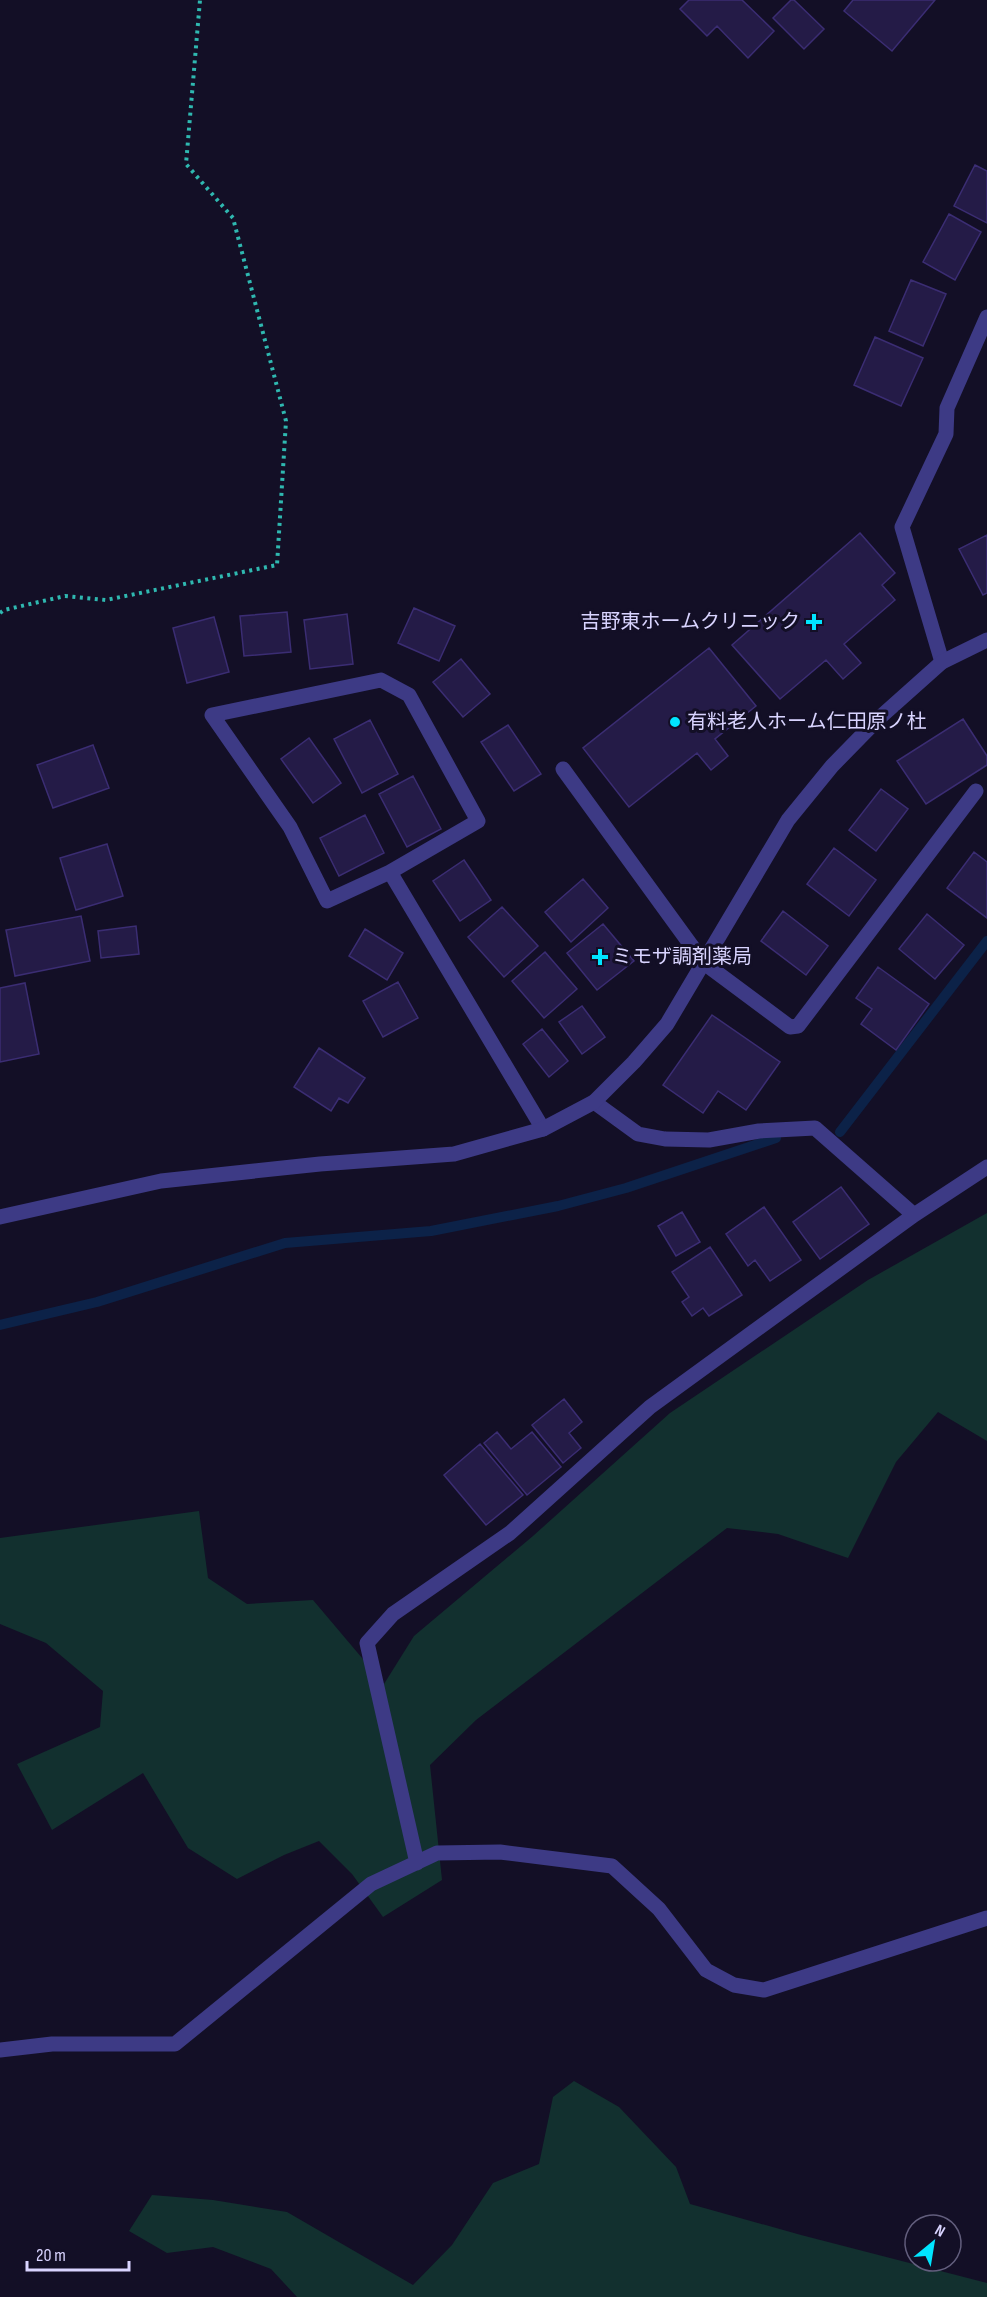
<svg xmlns="http://www.w3.org/2000/svg" width="987" height="2297" font-family="'Sofia Sans Condensed','Noto Sans JP',sans-serif">
<rect width="100%" height="100%" fill="#130f26"/>
<path fill="#12302f" d="M987,1213V1441L938,1412L896,1462L848,1558L778,1534L727,1528L476,1720L430,1765L442,1880L383,1917L352,1874L319,1841L284,1855L237,1879L188,1848L143,1773L52,1830L17,1764L100,1727L103,1691L46,1643L0,1624V1538L199,1511L208,1578L247,1604L313,1600L384,1684L414,1636L533,1536L670,1413L868,1280Z
M574,2081L619,2107L676,2167L690,2204L801,2235L987,2283V2297H297L271,2269L213,2247L167,2253L129,2231L152,2195L213,2200L287,2212L413,2285L452,2245L493,2183L539,2164L553,2097Z"/>
<g fill="none" stroke-linecap="round" stroke-linejoin="round">
<path stroke="#0c2248" stroke-width="10" d="M840,1132L987,941
M0,1325L97,1302L285,1243L431,1231L558,1206L626,1188L776,1138"/>
</g>
<path fill="#241b47" stroke="#3b2d73" stroke-width="1.5" d="M689,0H742L774,31L748,58L717,26L707,36L680,9Z
M791,0H794L824,29L804,49L773,18Z
M853,0H935L892,51L844,11Z
M975,165L987,171V223L954,206Z
M949,214L981,232L955,280L923,262Z
M911,280L946,294L923,346L889,331Z
M875,337L923,358L901,406L854,385Z
M860,533L895,573L882,585L895,600L844,644L861,663L843,679L826,660L780,699L732,645Z
M987,535V593L983,595L959,549Z
M414,608L455,626L439,661L398,643Z
M287,612L291,652L244,656L240,616Z
M347,614L353,664L310,669L304,620Z
M214,617L229,672L187,683L173,628Z
M709,648L756,706L715,739L728,756L711,770L697,753L629,807L583,748Z
M461,659L490,694L463,717L433,682Z
M963,719L987,756V765L926,804L897,761Z
M370,720L398,774L362,793L334,739Z
M508,725L541,774L514,791L481,742Z
M309,738L341,783L313,803L281,759Z
M93,745L109,788L53,808L37,765Z
M413,776L441,829L407,847L379,794Z
M881,789L908,809L876,851L849,830Z
M365,815L384,853L339,876L320,838Z
M107,844L123,896L76,910L60,858Z
M834,848L876,880L849,916L807,884Z
M974,852L987,862V918L947,888Z
M464,860L491,900L460,921L433,881Z
M583,879L608,908L571,942L545,912Z
M502,907L538,946L504,977L468,937Z
M783,911L828,946L806,975L761,941Z
M927,914L964,945L935,979L899,949Z
M81,916L90,961L15,976L6,930Z
M603,924L634,961L597,990L567,953Z
M136,926L139,954L101,958L98,931Z
M365,929L403,953L387,980L349,956Z
M545,952L577,989L544,1018L512,981Z
M878,967L929,1004L896,1050L861,1024L872,1009L856,998Z
M398,982L418,1018L383,1037L363,1001Z
M25,983L39,1054L0,1062V988Z
M582,1006L605,1037L582,1054L559,1022Z
M712,1015L780,1062L746,1110L718,1091L703,1113L663,1085Z
M542,1029L568,1061L549,1077L523,1044Z
M319,1048L365,1078L348,1103L339,1098L331,1111L294,1087Z
M841,1187L869,1224L820,1259L793,1222Z
M764,1207L801,1260L770,1281L755,1260L748,1266L726,1234Z
M682,1212L700,1242L676,1256L658,1226Z
M710,1247L742,1295L709,1316L703,1308L692,1316L682,1302L689,1297L672,1272Z
M564,1399L582,1422L569,1433L581,1448L563,1463L532,1425Z
M497,1432L511,1449L532,1432L561,1467L527,1495L484,1443Z
M480,1444L523,1495L486,1525L444,1475Z"/>
<g fill="none" stroke-linecap="round" stroke-linejoin="round">
<path stroke="#2fb8b0" stroke-width="4" stroke-dasharray="3 4.5" stroke-linecap="butt" d="M0,613L4,610L65,596L106,600L277,565L286,421L233,218L186,164L200,0"/>
<path stroke="#3d3a85" stroke-width="15" d="M942,662L902,527L946,434L947,408L987,317
M563,769L704,963L790,1027L798,1026L976,791
M390,872L478,821L409,695L381,680L212,715L290,827L327,901L390,872L543,1129
M594,1102L638,1134L665,1139L709,1140L759,1131L815,1128L914,1215
M417,1863L367,1643L393,1614L510,1533L650,1407L914,1215L987,1167
M0,2050L52,2044H175L371,1884L437,1853L500,1852L612,1866L659,1909L706,1970L734,1985L764,1990L987,1918"/>
<path stroke="#3d3a85" stroke-width="15" d="M0,1217L161,1181L320,1164L454,1154L543,1129L594,1102L634,1062L667,1024L788,820L832,766L877,720L942,662L987,640"/>
</g>
<g fill="#00e5ff" stroke="#130f26" stroke-width="2">
<path d="M811 613h6v6h6v6h-6v6h-6v-6h-6v-6h6z"/>
<circle cx="675" cy="722" r="6"/>
<path d="M597 948h6v6h6v6h-6v6h-6v-6h-6v-6h6z"/>
</g>
<g text-anchor="middle" dominant-baseline="central" stroke-width="6" stroke-linejoin="round" paint-order="stroke">
<g font-size="20" fill="#d9d4ff" stroke="#130f26" text-anchor="start">
<text x="800" y="622" text-anchor="end">吉野東ホームクリニック</text>
<text x="687" y="722">有料老人ホーム仁田原ノ杜</text>
<text x="612" y="957">ミモザ調剤薬局</text>
</g>
</g>
<g transform="translate(933 2243) rotate(30)"><circle r="28" fill="#130f26" stroke="#625e7d" stroke-width="1.5"/>
<path d="M0-4.5L10 22L0 15L-10 22Z" fill="#00e5ff"/>
<text y="-9" font-size="16" font-weight="bold" text-anchor="middle" fill="#d9d4ff">N</text>
</g>
<path d="M27 2261v9h102v-9" fill="none" stroke="#d9d4ff" stroke-width="3"/>
<text x="36" y="2261" font-size="18" fill="#d9d4ff" stroke="#130f26" stroke-width="4.5" paint-order="stroke">20 m</text>
</svg>
